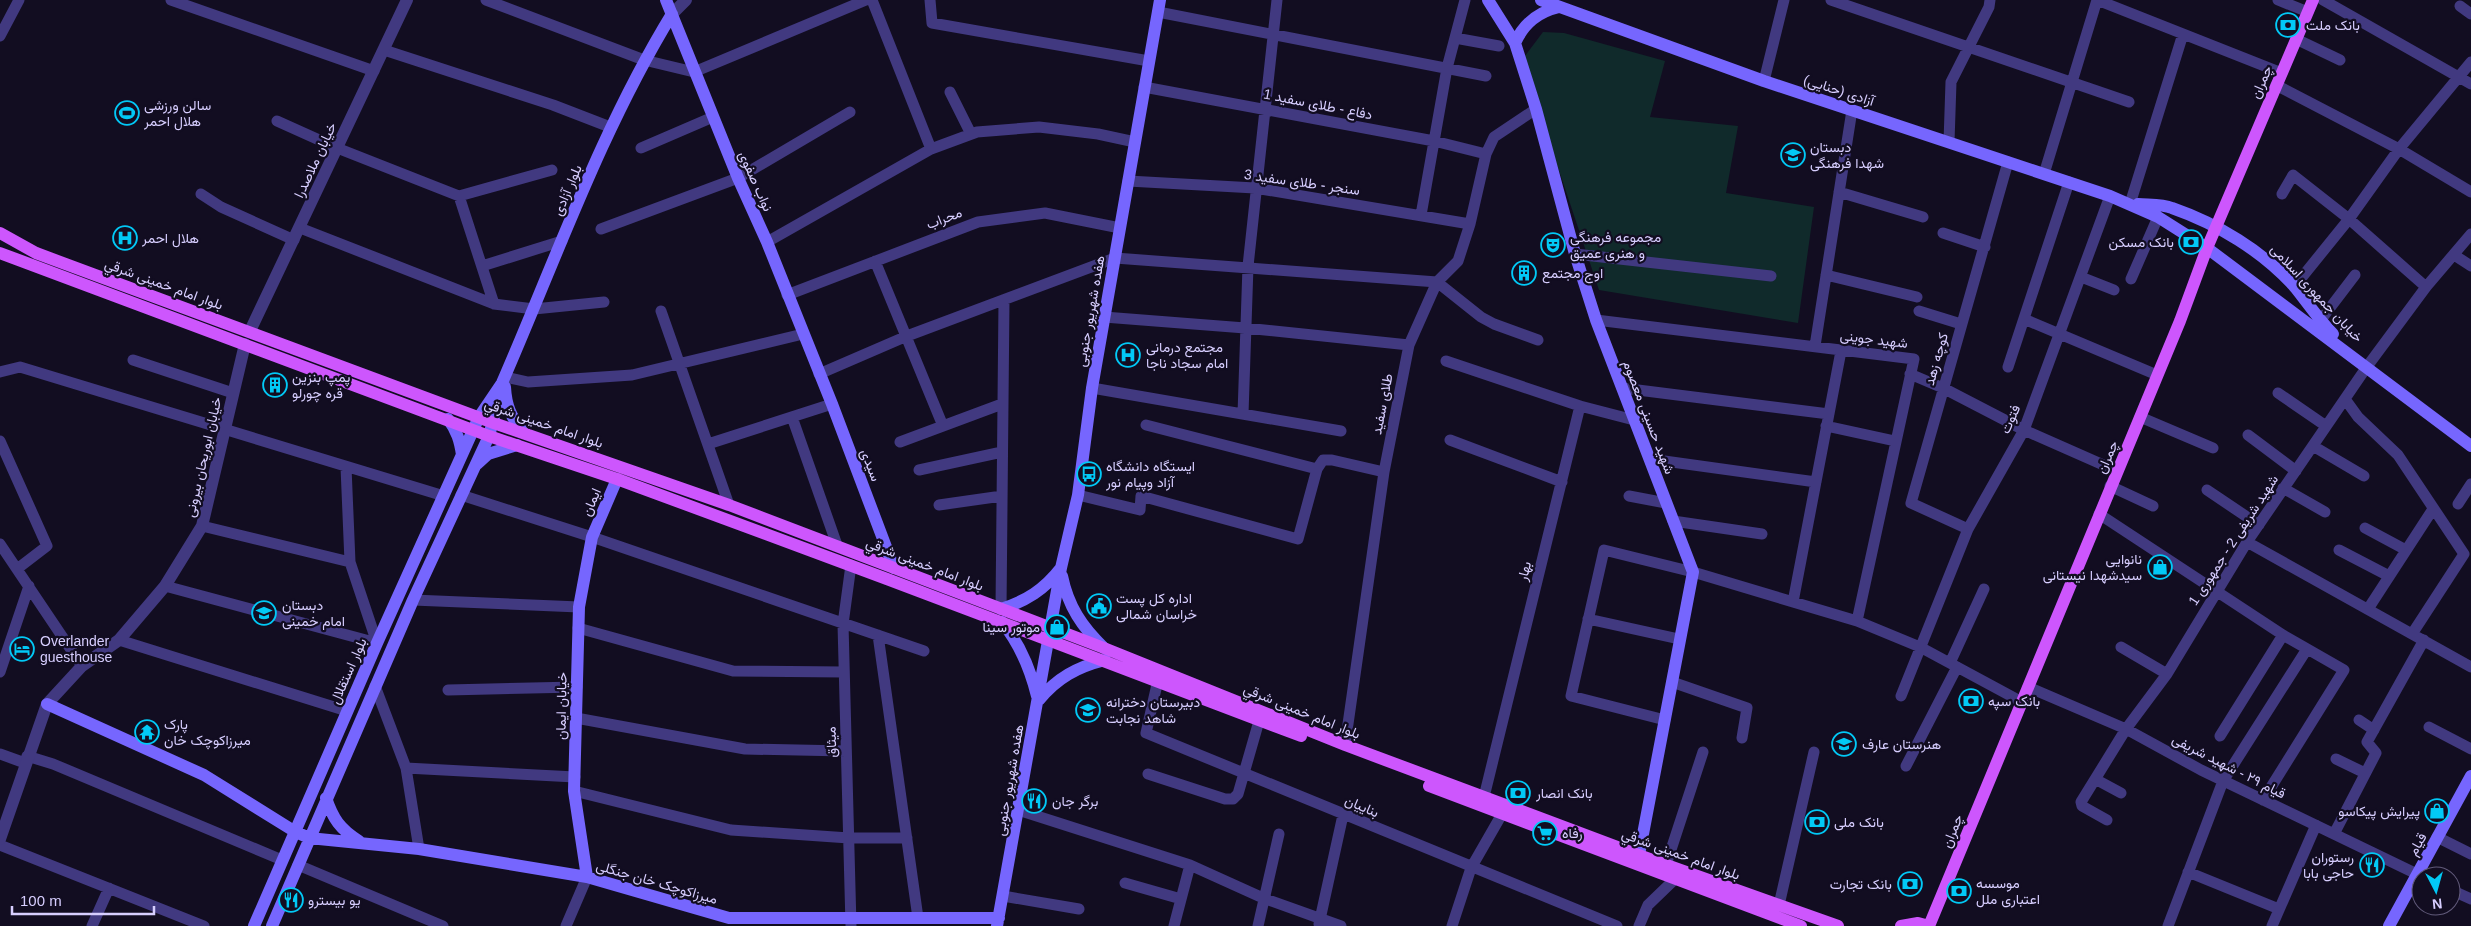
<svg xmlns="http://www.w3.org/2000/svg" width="2471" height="926" font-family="Arial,Vazirmatn,sans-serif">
<rect width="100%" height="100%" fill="#120d21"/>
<path fill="#102a2b" d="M1543,32L1564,33L1665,61L1650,117L1738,126L1726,193L1814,207L1798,323L1599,290L1522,60Z"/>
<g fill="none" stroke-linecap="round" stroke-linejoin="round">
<path stroke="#413980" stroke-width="11" d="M171,0L374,71
M486,0L644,60L694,72L866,0
M872,0L931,149
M930,0L932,23L1149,61
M1831,0L2129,102
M2097,0L2282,73
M2278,0L2308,12
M2323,0L2471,84
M2460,6L2471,14
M1158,12L1486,76
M0,36L19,0
M1455,38L1499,46
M2296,39L2340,60
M384,50L553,105L610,127
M1764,81L1784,0
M2276,85L2399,149L2471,192
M1144,87L1434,141L1486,154
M950,92L971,134
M277,121L337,148L459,196L552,170
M1949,142L1951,82L1989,7L1990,0
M641,148L713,117
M2044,174L2097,0
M1128,181L1255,188L1470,224
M1839,192L1923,217
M201,194L221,207L294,240
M2282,194L2293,175L2349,219L2426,287
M459,196L494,304
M2130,204L2183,34
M1421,215L1447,68L1465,0
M300,228L494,304L534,309L604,302
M601,229L738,178L850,112
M1943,233L1985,247
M767,242L931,149L977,132L1039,127L1098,134L1135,142
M1575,254L1771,276
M2454,255L2471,266
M875,261L943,426
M482,266L562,241
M1826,275L1917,297
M2081,277L2114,290
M2131,279L2158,217
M2294,287L2349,219L2399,149L2471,62
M787,295L978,222L1045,213L1120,228
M661,311L729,505
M1919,311L1961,324
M1104,317L1245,328L1409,345
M2024,319L2157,375
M1596,320L1914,359L1857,621
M2320,321L2355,275
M1815,346L1852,110
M133,360L233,393
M1446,361L1580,406
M2008,367L2069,182
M0,372L20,367L444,496
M819,374L907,336L1115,258L1437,282L1481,317L1494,324L1538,340
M1910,374L1943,388L2024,430L2117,471
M505,377L528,382L632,375L803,334
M1092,388L1341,431
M1622,388L1829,414
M2278,393L2326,426
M2345,399L2358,417L2398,455L2464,554L2412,634
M1243,414L1248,266L1277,0
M792,417L837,545
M2140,417L2213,448
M1146,425L1317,469
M1826,426L1895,441
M2248,435L2296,471
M1450,440L1562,482
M0,441L47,546L17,569
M900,442L1002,404
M708,444L832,404
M2313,446L2364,476
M1650,459L1816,482
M346,467L350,562L377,643
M919,470L1002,452
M2110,486L2153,506
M2283,488L2325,512
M2207,490L2259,525
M461,495L592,537L924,651
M1078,495L1140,510L1141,496L1298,539L1317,469L1323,460H1332L1384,472
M1629,496L1666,503
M2458,504L2471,484
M939,505L1002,496
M2099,514L2283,635L2344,670L2263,800
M1673,521L1762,534
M202,526L350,562
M2365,528L2406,550
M1968,529L1911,503L2008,162
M2247,542L2471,667
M0,544L82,666
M2339,550L2389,576
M165,586L377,643
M413,600L579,607
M1793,602L1841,351
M1001,609L1004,300
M2368,609L2433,509
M1588,619L1679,639
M578,628L733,671L844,672
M878,635L918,918
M119,640L347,711
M2121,647L2167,674
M1950,663L1984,589
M0,672L29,586
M1158,680L1146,733L1617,926
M1672,682L1747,708L1742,738
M375,686L406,768L419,849
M2028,687L2126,729L2201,770L2421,876
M448,690L577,687
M1901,696L1968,529L2024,430L2110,196
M576,718L745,749L846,751
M1665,720L1571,696L1604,550L1693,572L1857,621L1920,647L2022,702
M2359,720L2374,730
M2429,727L2471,749
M2220,736L2283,635
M1345,745L1384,472L1409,345L1437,282L1458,261L1470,224L1486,154L1494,137L1536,109
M0,754L25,763
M27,756L53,764L282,860
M2336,759L2365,773
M1906,766L1957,667
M406,768L575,777
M1148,774L1225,799H1233L1238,794L1259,721
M2095,779L2121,793
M574,791L731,830L849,838H907
M1484,797L1580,406L1634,420
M1018,810L1190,865L1263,898L1341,926
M2107,820L2082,806L2081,802L2126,729L2167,674L2247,542L2366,368L2426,287L2471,234
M2334,834L2376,753L2367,742L2424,640
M2437,837L2471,854
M0,845L204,926
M298,865L443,926
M1666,865L1703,752
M2188,872L2279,909
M1125,883L1181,899
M2451,890L2471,899
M1003,896L1079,909
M1779,905L1814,752
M1319,924L1343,815
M92,926L109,888
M566,926L587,877
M851,926L843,624L851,565
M1174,926L1190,865
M1258,926L1279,834
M1452,926L1471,868L1502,814
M1639,926L1648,905L1675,879
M2168,926L2223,781L2307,649
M2272,926L2316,825"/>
<path stroke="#413980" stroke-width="12" d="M672,14L686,0
M250,331L407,0
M0,839L47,704L82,666L119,640L165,586L202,526L245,344"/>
<path stroke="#7666fe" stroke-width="12" d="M666,0L738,178L767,242L832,404L894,568
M1488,0L1515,43L1536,109L1575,254L1596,320L1693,572L1639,855
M1541,0L1764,81L2110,196L2158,217L2207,248L2471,446
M1515,43C1524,23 1538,12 1559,7
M2138,204C2149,205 2162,204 2172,208C2218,224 2262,251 2294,286C2307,302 2318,319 2333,334
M505,387C506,406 511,417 523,432
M448,419C457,431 460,441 462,455
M477,464L488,454L517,445
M1062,576C1068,606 1082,627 1104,648
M1001,609C1026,601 1044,590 1061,568
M1002,622C1020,644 1030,668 1037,696
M1039,700C1057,678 1077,667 1105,660
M47,704L204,775L294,831L309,838L419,849L587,877L729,918H999
M326,798C333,819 340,829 359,841
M587,877L574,791L579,607L592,537L617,479
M254,926L377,643L479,417L502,383C556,259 601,130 672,14
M272,926L413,600L489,436L501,390
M997,926L1061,568L1078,495L1092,388L1160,0
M2389,926L2471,776"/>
<path stroke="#cd56fd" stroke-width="12" d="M0,233L36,253L494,423L729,505L1104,648L1345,745L1639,855L1838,926
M0,253L489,436L617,479L887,579L1301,736
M1429,786L1801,926
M1901,926L1918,923L1929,926
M1929,926L2180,321L2207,248L2313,0"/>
</g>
<defs>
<g id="bank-ring" transform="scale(1.25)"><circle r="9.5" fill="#120d21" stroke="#02c9f6" stroke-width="1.5"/><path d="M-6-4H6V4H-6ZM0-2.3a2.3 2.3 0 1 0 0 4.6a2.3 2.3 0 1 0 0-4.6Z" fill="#02c9f6"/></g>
<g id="stadium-ring" transform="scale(1.25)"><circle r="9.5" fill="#120d21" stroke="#02c9f6" stroke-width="1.5"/><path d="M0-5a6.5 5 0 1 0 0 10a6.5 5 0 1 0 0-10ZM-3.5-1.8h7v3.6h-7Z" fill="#02c9f6"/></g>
<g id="school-ring" transform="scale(1.25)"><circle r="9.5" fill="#120d21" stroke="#02c9f6" stroke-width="1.5"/><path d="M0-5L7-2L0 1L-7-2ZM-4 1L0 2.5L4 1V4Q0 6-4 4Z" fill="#02c9f6"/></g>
<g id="hospital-ring" transform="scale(1.25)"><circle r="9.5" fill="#120d21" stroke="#02c9f6" stroke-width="1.5"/><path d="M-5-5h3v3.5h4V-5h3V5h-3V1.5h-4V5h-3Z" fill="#02c9f6"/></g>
<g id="theatre-ring" transform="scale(1.25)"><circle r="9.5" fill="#120d21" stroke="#02c9f6" stroke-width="1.5"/><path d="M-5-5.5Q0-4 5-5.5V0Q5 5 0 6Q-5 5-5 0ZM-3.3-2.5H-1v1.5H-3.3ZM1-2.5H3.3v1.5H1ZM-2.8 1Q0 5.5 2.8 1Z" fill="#02c9f6"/></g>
<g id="building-ring" transform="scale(1.25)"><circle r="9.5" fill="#120d21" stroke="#02c9f6" stroke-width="1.5"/><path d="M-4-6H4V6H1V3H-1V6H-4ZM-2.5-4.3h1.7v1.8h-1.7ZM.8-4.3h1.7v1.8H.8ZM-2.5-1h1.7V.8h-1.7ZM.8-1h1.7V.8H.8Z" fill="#02c9f6"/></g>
<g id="bus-ring" transform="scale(1.25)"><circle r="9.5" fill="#120d21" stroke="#02c9f6" stroke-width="1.5"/><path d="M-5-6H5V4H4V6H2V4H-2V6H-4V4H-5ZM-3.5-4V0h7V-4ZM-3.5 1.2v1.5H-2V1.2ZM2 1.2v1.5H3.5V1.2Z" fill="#02c9f6"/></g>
<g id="shop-ring" transform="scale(1.25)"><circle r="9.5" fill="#120d21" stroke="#02c9f6" stroke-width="1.5"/><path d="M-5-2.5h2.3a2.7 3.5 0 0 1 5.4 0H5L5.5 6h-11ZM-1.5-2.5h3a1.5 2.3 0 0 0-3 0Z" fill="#02c9f6"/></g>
<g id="civic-ring" transform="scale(1.25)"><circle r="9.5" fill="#120d21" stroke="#02c9f6" stroke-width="1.5"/><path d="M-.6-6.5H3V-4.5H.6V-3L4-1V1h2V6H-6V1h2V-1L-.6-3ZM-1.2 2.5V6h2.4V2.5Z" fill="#02c9f6"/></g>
<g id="hotel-ring" transform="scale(1.25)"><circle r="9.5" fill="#120d21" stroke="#02c9f6" stroke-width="1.5"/><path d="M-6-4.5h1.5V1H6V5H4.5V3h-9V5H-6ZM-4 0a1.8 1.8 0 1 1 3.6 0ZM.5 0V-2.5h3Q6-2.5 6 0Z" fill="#02c9f6"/></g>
<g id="temple-ring" transform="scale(1.25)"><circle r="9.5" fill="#120d21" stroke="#02c9f6" stroke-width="1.5"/><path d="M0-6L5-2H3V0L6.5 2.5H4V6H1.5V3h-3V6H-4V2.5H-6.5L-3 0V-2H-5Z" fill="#02c9f6"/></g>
<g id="restaurant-ring" transform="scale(1.25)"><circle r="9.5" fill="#120d21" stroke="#02c9f6" stroke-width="1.5"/><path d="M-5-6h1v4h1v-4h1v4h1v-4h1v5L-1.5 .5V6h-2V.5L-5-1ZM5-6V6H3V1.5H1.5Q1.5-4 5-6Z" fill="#02c9f6"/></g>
<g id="supermarket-ring" transform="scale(1.25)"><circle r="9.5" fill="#120d21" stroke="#02c9f6" stroke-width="1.5"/><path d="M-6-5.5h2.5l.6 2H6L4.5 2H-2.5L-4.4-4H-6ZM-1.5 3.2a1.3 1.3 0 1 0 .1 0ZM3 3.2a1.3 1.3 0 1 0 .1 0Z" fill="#02c9f6"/></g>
</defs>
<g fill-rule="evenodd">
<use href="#bank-ring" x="2288" y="25"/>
<use href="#stadium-ring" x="127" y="113"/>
<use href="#school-ring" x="1793" y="155"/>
<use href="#hospital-ring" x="125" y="238"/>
<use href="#bank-ring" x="2191" y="242"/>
<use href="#theatre-ring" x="1553" y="245"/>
<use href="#building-ring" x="1524" y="273"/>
<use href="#hospital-ring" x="1128" y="355"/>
<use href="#building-ring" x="275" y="385"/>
<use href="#bus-ring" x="1089" y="474"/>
<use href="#shop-ring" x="2160" y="567"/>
<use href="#civic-ring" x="1099" y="606"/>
<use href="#school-ring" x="264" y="613"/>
<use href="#shop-ring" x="1057" y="627"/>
<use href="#hotel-ring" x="22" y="649"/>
<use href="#bank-ring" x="1971" y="701"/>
<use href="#school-ring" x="1088" y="710"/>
<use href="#temple-ring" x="147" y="732"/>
<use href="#school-ring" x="1844" y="744"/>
<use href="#bank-ring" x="1518" y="793"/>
<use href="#restaurant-ring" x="1034" y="801"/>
<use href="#shop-ring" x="2437" y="811"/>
<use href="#bank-ring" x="1817" y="822"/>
<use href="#supermarket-ring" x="1545" y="833"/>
<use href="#restaurant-ring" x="2372" y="865"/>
<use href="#bank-ring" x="1910" y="884"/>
<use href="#bank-ring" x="1959" y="891"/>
<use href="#restaurant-ring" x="291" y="900"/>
</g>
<g text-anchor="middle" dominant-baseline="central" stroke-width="4.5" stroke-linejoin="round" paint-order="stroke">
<g font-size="14" fill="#d7ceff" stroke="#120d21" text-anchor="start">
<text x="2306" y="25">بانک ملت</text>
<text x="144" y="105">سالن ورزشی<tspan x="144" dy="16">هلال احمر</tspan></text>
<text x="1810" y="147">دبستان<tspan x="1810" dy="16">شهدا فرهنگی</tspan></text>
<text x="1570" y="237">مجموعه فرهنگی<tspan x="1570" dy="16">و هنری عمیق</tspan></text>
<text x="142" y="238">هلال احمر</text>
<text x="2174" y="242" text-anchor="end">بانک مسکن</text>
<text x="1542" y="273">اوج مجتمع</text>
<text x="1146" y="347">مجتمع درمانی<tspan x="1146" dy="16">امام سجاد ناجا</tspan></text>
<text x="292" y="377">پمپ بنزین<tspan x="292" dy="16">قره چورلو</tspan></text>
<text x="1106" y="466">ایستگاه دانشگاه<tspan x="1106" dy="16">آزاد وپیام نور</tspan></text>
<text x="2142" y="559" text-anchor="end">نانوایی<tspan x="2142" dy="16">سیدشهدا نیستانی</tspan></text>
<text x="1116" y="598">اداره کل پست<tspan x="1116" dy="16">خراسان شمالی</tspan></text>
<text x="282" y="605">دبستان<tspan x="282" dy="16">امام خمینی</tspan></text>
<text x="1040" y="627" text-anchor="end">موتور سینا</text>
<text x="40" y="641">Overlander<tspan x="40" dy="16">guesthouse</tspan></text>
<text x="1988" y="701">بانک سپه</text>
<text x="1106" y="702">دبیرستان دخترانه<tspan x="1106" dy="16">شاهد نجابت</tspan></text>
<text x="164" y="724">پارک<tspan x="164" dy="16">میرزاکوچک خان</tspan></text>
<text x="1862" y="744">هنرستان عارف</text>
<text x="1536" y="793">بانک انصار</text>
<text x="1052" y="801">برگر جان</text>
<text x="2420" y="811" text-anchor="end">پیرایش پیکاسو</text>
<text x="1834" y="822">بانک ملی</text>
<text x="1562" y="833">رفاه</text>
<text x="2354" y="857" text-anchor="end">رستوران<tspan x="2354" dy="16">حاجی بابا</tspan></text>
<text x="1976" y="883">موسسه<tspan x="1976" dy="16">اعتباری ملل</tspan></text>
<text x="1892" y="884" text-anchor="end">بانک تجارت</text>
<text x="308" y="900">یو بیسترو</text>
</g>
<g font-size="14" fill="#d7ceff" stroke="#120d21">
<text transform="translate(2261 82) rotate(-67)">چمران</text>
<text transform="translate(1839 90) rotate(18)">آزادی (حنایی)</text>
<text transform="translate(1318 104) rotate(11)">دفاع - طلای سفید 1</text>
<text transform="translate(315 160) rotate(-65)">خیابان ملاصدرا</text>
<text transform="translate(756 181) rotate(66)">نواب صفوی</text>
<text transform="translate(1302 182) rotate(8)">سنجر - طلای سفید 3</text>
<text transform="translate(567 190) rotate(-67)">بلوار آزادی</text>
<text transform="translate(944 218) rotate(-21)">محراب</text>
<text transform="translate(164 284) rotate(20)">بلوار امام خمینی شرقي</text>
<text transform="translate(2317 293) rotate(47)">خیابان جمهوری اسلامی</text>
<text transform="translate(1090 311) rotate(-80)">هفده شهریور جنوبی</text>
<text transform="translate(1874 339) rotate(7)">شهید جوینی</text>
<text transform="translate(1936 359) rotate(-74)">کوچه زهد</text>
<text transform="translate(1382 404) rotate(-79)">طلای سفید</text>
<text transform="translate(1649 417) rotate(69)">شهید حسینی معصوم</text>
<text transform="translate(2010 419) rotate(-66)">فتوت</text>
<text transform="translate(544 423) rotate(19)">بلوار امام خمینی شرقي</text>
<text transform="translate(203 457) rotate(-77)">خیابان ابوریحان بیرونی</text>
<text transform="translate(2107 457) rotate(-67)">چمران</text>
<text transform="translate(871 465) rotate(69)">سیدی</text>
<text transform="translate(591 502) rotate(-67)">ایمان</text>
<text transform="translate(2233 540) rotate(-57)">شهید شریفی 2 - جمهوری 1</text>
<text transform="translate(925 564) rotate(21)">بلوار امام خمینی شرقي</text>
<text transform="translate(1524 571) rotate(-76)">بهار</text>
<text transform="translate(348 671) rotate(-66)">بلوار استقلال</text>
<text transform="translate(561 706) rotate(-89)">خیابان ایمان</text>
<text transform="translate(1302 711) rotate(22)">بلوار امام خمینی شرقي</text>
<text transform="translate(831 742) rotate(-92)">میثاق</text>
<text transform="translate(2229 766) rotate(27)">قیام ۲۹ - شهید شریفی</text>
<text transform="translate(1009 780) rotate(-80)">هفده شهریور جنوبی</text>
<text transform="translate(1362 806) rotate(23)">بناییان</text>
<text transform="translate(1952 831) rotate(-68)">چمران</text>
<text transform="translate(2417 844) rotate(-61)">قیام</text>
<text transform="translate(1681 854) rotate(20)">بلوار امام خمینی شرقي</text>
<text transform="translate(657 882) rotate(16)">میرزاکوچک خان جنگلی</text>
</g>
</g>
<g transform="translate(2436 891) rotate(174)"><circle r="24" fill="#120d21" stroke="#615a7a"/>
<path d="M0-4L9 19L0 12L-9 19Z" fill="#02c9f6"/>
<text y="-8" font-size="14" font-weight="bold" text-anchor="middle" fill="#d7ceff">N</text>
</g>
<path d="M12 906v8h142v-8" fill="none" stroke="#d7ceff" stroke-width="2.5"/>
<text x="20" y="906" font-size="15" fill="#d7ceff" stroke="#120d21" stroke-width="4" paint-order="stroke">100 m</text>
</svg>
